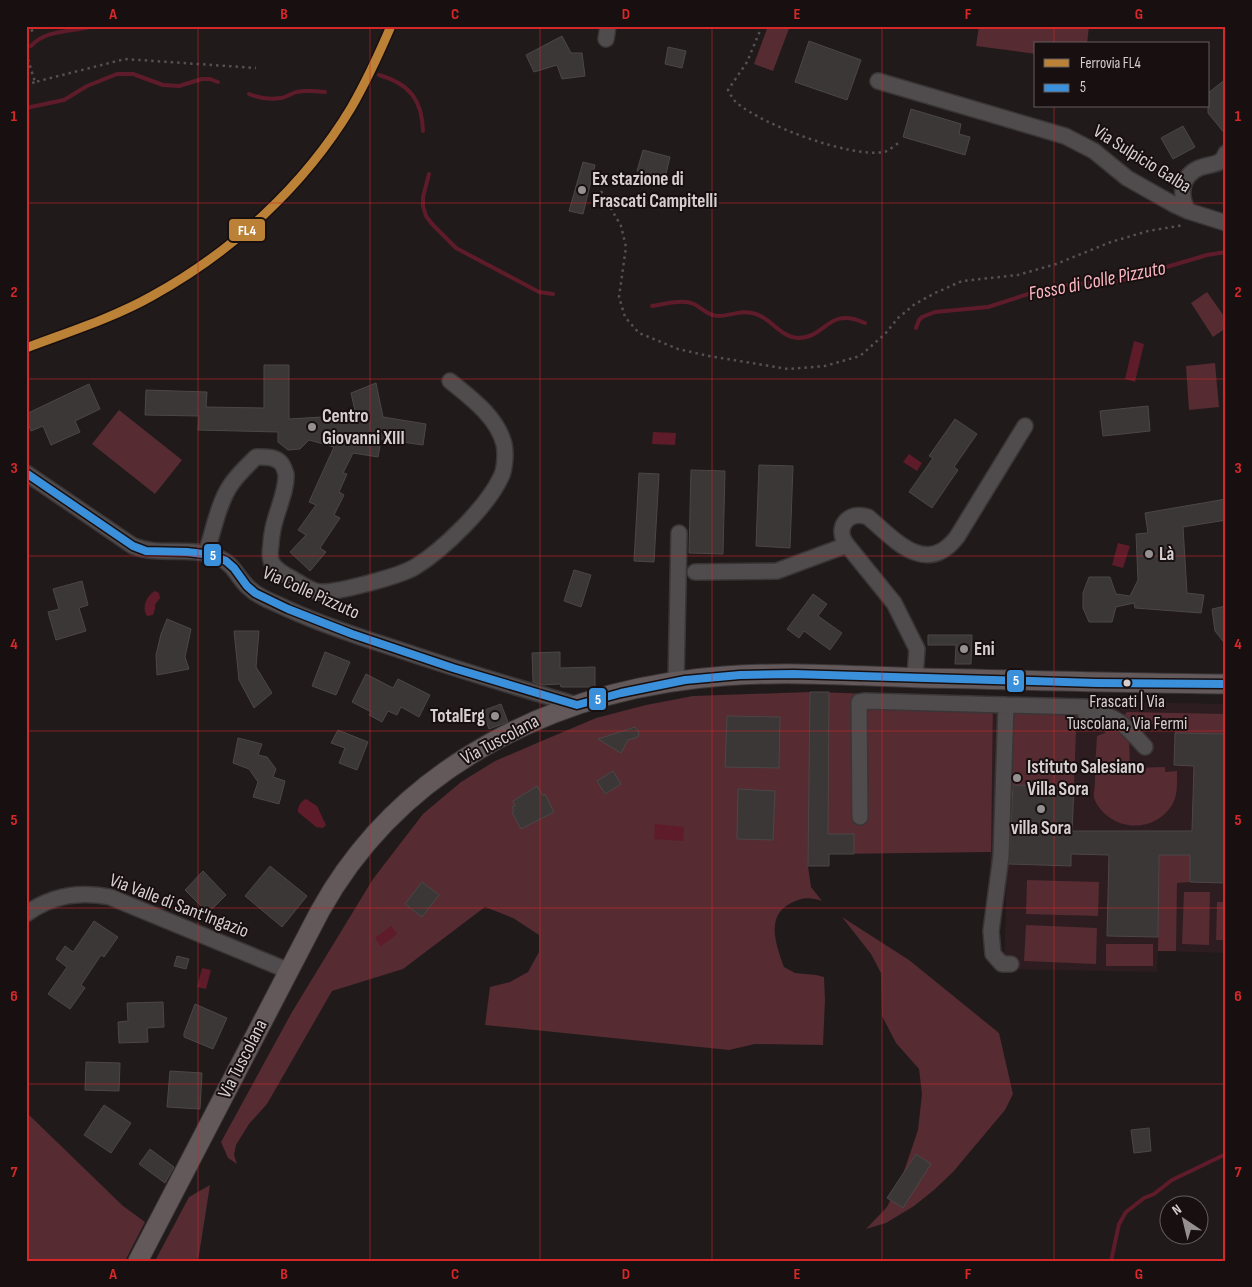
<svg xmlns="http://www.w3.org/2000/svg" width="1252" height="1287" font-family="'Sofia Sans Condensed',sans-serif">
<rect width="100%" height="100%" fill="#201a1b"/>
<path fill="#2d1d20" d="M829,692L1077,701L1226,704V953L1158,951L1157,972L1004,969L1007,864L990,863V852L829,854Z"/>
<path fill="#562b32" d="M768,26H790L773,71L754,64Z
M979,26H1089L1087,44H1036V54L976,46Z
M1207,292L1226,319V328L1213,337L1191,303Z
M1215,363L1219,407L1189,410L1186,366Z
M119,410L182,460L155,494L92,444Z
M810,692L993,698L991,852L829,854L808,866L811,887L822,901C810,897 802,897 791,903C765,916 776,945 784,967L795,973L816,975L824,977L825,1000L823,1045L755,1044L729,1050L485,1025L490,987L510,982L528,972L539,952V935L513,918L485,907L403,969L332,991L267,1104L249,1124L236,1145L234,1155L237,1164L228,1158L221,1142L292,1012L373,879L423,814L461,782L495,761L537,743L596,718L646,705L693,696Z
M1014,698L1077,701L1074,787L1010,785Z
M1127,712L1226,714V734L1175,733L1174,725L1125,723L1122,717Z
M1107,725H1114L1129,738L1130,768L1165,767V772L1177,771C1177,783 1178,795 1172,805C1157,829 1125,832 1105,814C1101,810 1096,804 1094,798C1093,794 1095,787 1095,782C1095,767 1096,751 1097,736L1105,733Z
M1159,855H1190V882L1177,883L1176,951H1158Z
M1027,880L1099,882L1098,916L1026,914Z
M1184,892H1210L1209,945L1182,944Z
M1217,902H1226V940H1216Z
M842,917L909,960L999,1033L1013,1094L1005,1110L953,1172L934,1190L914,1206L886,1223L866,1229L887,1207L903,1174L918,1130L922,1094L919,1069L896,1043L882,1016L881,973L871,954Z
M1026,925L1097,928L1096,964L1024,961Z
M1106,944H1153V966H1106Z
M26,1112L123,1206L145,1222L125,1261H26Z
M210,1185L198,1261H155L189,1197Z"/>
<path fill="#5e1b2a" d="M1134,341L1144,344L1135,382L1125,379Z
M653,432L676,433L675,445L652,444Z
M909,454L922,463L917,471L903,462Z
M1118,543L1130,546L1123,568L1112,565Z
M155,591L159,593L160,598L155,605V609L153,615L147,616C141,608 147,595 155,591Z
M306,799L317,806L326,825L323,828L316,827L298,812C297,807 302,800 306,799Z
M655,824L684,827L683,841L654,839Z
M391,926L397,934L381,946L375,938Z
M202,968L211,970L206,989L197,987Z"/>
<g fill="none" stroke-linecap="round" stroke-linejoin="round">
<path stroke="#5e1b2a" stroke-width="4" d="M31,46C46,29 73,32 93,26
M379,75C410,84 422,100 423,131
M249,94C259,98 270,100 281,98C286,97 291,94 296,92C306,90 316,91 325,92
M26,108L64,100L87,86L117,74H133L163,85L179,86L202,79H210L218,82
M429,174L423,197V206L426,216L432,224L456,248L539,292L553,294
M652,306C665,304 681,299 694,304C702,308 708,316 718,316C731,316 742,309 756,314C772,319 780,337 798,338C827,338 827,306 865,323
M916,328L919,320L922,317L935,312L988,307L1053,286L1119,281L1207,255L1226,252
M1111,1261L1119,1224L1126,1212L1144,1198L1154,1194L1172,1180L1226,1154"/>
</g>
<path fill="#3b3737" stroke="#4c4647" d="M562,36L571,53H582L585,76L562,79L557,65L534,72L526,55Z
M809,41L861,60L847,100L795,82Z
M668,47L686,51L682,68L665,64Z
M1226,79V135L1208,113V93Z
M911,109L961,124L959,134L970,137L965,155L903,137Z
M1183,126L1195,147L1173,159L1161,138Z
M643,150L670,157L665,178L637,171Z
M583,162L595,165L583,214L569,211Z
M264,365H289V419L356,415L351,393L376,383L383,417L426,424L423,445L381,439L378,457L353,453L343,473L347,474L339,492L344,495L334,515L340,518L320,548L326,552L310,571L290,552L306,535L298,530L316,505L309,502L334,447L309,440L300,449L288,450L278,442V432L198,430L199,416L145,415L146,390L207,392L206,407L264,408Z
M89,384L100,409L75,421L80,432L51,445L43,426L31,431L26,420V414Z
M1148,406L1150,431L1103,436L1100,411Z
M955,419L977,434L954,467L958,470L932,508L909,492L933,458L929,456Z
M759,465L793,466L790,548L756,546Z
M691,470L725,471L723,554L689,553Z
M639,473L659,474L654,562L634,561Z
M1226,499V520L1183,527L1187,593L1204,595L1201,613L1135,608L1134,603L1116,607L1112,622H1089L1083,608V593L1089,577H1110L1116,594L1130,596L1138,580L1136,534L1148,533L1145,513Z
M574,570L591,575L581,607L564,601Z
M82,581L88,605L79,608L86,631L56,640L48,612L59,609L53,589Z
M813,594L827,604L818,616L842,633L830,650L804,631L799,638L787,629Z
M1226,606V645L1215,631L1212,609Z
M167,619L191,629L185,657L189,669L157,675L156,655L161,634Z
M234,631H259L256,667L272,693L254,708L239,680Z
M928,635H972L971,664H955L956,645H928Z
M325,652L350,662L336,695L312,686Z
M560,652V668L595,667V687H561L560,684L542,685L533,682L532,653Z
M366,674L393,688L398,679L430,695L419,717L401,707L397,715L388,711L382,722L369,715L371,712L352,702Z
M810,692H829L828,834H854V854H829V866H808Z
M501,704L508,722L489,729L482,711Z
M727,716L780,717L779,768L725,767Z
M635,727L639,732L638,737L628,740L621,753L598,739Z
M338,730L368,742L357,770L339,763L345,748L331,743Z
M1175,733L1226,734V883L1190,882V855H1159L1158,937L1107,936L1109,855L1071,854V866L1009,864L1013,785L1074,787L1072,831H1192L1194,766L1174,765Z
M238,738L262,744L258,755L267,757L276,769L273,777L285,781L279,804L253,797L258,782L249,769L233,763Z
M613,771L621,784L605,794L597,781Z
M537,786L543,796L545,794L554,812L521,829L512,812L514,811L512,807L515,806L513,801Z
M738,789L775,791L773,840L737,839Z
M270,866L307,896L282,927L245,896Z
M203,871L226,895L208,913L185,890Z
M422,882L439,895L422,917L405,904Z
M94,921L118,937L104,957L101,955L81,985L85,988L70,1009L48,994L67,967L56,959L65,946L73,952Z
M177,956L189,959L186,969L174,966Z
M163,1002L164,1027L147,1028L148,1042L119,1043L118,1022L128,1021L127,1003Z
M195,1004L227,1018L213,1049L184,1037V1033Z
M86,1062L120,1063L119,1091L85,1090Z
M170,1071L202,1073L200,1109L167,1107Z
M104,1105L131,1123L111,1153L84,1135Z
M1149,1128L1151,1151L1134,1153L1131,1130Z
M150,1149L174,1167L165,1183L139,1164Z
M916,1154L931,1164L903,1208L887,1198Z"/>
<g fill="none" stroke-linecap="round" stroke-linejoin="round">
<g stroke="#3a3536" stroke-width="18">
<path id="minor" d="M606,39L608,26
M878,81L1065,136L1094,151L1127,178L1173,204L1188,211L1226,223
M1188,211C1179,195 1181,176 1199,168C1210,163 1221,167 1226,153
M26,473L133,546C161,557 192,545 219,558C234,564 237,577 248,587C256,595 267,600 277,604C314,622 353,635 391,647C453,668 515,687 577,705
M847,545C834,528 848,510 868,517C895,540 926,577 957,537L1025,426
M206,553C213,533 218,504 230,486C237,475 247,466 256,457C265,457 275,456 281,463C283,465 285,471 286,474C287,491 276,512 273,529C272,534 271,539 271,544C270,550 269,557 272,563C276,570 285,575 293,579C301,584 310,591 320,592C337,593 400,576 415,567C443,550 487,507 501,477C505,469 506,453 504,444C497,417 471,398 450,381
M695,572L777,571L847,545L894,603L917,649L915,677
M676,682L679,533
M1086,716C1109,706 1131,731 1145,747
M860,817L859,702L865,701L1006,705
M26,914C52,895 79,891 110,897L289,971
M1011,964H1002L993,954L991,931L1001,856L1006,705L1086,707"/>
</g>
<g stroke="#3a3536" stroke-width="21">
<path id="major" d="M138,1261L320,911C402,763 560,688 724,676C790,671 856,676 923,678C1024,680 1125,683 1226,684"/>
</g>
<path stroke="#555051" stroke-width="2.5" stroke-dasharray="2.5 4" stroke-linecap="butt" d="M762,26L747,62L728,90C731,95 733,100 737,103C763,125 850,158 884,152C889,151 895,145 900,142
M26,35L27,33L41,26
M26,53L35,82L125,59L256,68
M26,85L35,82
M601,191L621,226L626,247L619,297L625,317L639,333L678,349L709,356L788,369L825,366L860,356L885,334L898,318L915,304L935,293L962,281L1018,275L1056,264L1111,242L1148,231L1184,225"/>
<use href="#minor" stroke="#504c4d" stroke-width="15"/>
<use href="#major" stroke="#63595b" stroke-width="19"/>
<g stroke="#180f10" stroke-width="11">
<path id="bus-1" d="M26,473L133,546L146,551L187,552L212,555L226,561L234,568L247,586L255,593L288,609L352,634L453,668L577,705L621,693L685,680L740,675L793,674L1097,683L1226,684"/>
</g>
<use href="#bus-1" stroke="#3a90db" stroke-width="8"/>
<g stroke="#180f10" stroke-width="12">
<path id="rail-1" d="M26,348C68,332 113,318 152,296C232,252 304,186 351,108C366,82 379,54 391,26"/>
</g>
<use href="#rail-1" stroke="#bb8136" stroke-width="9"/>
</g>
<path fill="none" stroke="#d62828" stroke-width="1" stroke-opacity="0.55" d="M198,26V1261M370,26V1261M540,26V1261M712,26V1261M882,26V1261M1054,26V44M1054,106V1261M26,203H1226M26,379H1226M26,556H1226M26,731H1226M26,908H1226M26,1084H1226"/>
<g fill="#969091" stroke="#180f10" stroke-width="2">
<circle cx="582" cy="190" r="5"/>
<circle cx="312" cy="427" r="5"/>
<circle cx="1149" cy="554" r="5"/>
<circle cx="964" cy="649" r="5"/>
<circle cx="495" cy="716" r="5"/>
<circle cx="1017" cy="778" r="5"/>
<circle cx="1041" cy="809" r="5"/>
</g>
<circle fill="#d6cfd0" stroke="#180f10" stroke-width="2" cx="1127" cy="683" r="4.5"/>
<g text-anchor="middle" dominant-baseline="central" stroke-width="4" stroke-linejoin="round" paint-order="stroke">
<g font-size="18" fill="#d6cfd0" stroke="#180f10">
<text x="1127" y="701">Frascati | Via<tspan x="1127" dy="22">Tuscolana, Via Fermi</tspan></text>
</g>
<g font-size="19" fill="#d6cfd0" stroke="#180f10">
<text transform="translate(1142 159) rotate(32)">Via Sulpicio Galba</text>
<text transform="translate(311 593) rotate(24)">Via Colle Pizzuto</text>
<text transform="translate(500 740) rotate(-28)">Via Tuscolana</text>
<text transform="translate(179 906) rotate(21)">Via Valle di Sant'Ingazio</text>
<text transform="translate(243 1059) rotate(-63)">Via Tuscolana</text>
</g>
<g font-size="19" font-weight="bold" fill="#d6cfd0" stroke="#180f10" text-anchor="start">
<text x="592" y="179">Ex stazione di<tspan x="592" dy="22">Frascati Campitelli</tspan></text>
<text x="322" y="416">Centro<tspan x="322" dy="22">Giovanni XIII</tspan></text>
<text x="1159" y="554">Là</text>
<text x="974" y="649">Eni</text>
<text x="485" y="716" text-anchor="end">TotalErg</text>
<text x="1027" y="767">Istituto Salesiano<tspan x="1027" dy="22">Villa Sora</tspan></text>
<text x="1041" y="828" text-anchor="middle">villa Sora</text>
</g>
<g font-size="20" font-style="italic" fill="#fbb7c0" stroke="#180f10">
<text transform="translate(1097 281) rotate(-11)">Fosso di Colle Pizzuto</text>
</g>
</g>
<g stroke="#180f10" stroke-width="2">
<rect x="228" y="218" width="38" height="24" rx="5" fill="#bb8136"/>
<rect x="203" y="543" width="19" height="24" rx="5" fill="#3a90db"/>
<rect x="1006" y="669" width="19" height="24" rx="5" fill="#3a90db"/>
<rect x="588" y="687" width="19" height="24" rx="5" fill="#3a90db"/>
</g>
<g font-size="14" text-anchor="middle" font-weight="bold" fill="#fff">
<text x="247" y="235">FL4</text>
<text x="213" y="560">5</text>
<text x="1016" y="685">5</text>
<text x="598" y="704">5</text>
</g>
<rect width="1252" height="1287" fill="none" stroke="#180f10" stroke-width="55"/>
<rect x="1034" y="42" width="175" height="65" fill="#180f10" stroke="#645c5d"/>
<rect x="1044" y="59" width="25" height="8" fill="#bb8136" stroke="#645c5d"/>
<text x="1080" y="68" font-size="15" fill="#d6cfd0">Ferrovia FL4</text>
<rect x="1044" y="84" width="25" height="8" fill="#3a90db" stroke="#645c5d"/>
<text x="1080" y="92" font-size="15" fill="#d6cfd0">5</text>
<g transform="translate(1184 1220) rotate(325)"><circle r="24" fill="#180f10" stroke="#645c5d"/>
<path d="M0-4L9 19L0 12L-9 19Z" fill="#969091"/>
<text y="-8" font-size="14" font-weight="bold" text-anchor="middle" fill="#d6cfd0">N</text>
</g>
<rect x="28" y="28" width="1196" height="1232" fill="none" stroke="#d62828" stroke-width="2"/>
<g font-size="16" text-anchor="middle" font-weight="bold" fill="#d62828">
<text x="113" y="19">A</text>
<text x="284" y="19">B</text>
<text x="455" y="19">C</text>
<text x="626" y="19">D</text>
<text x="797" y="19">E</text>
<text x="968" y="19">F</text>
<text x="1139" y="19">G</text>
<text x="14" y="121">1</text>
<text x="1238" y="121">1</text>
<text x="14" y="297">2</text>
<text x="1238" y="297">2</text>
<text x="14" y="473">3</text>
<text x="1238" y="473">3</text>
<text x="14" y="649">4</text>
<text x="1238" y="649">4</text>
<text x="14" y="825">5</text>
<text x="1238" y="825">5</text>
<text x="14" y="1001">6</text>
<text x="1238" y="1001">6</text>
<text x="14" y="1177">7</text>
<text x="1238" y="1177">7</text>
<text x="113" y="1279">A</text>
<text x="284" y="1279">B</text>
<text x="455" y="1279">C</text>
<text x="626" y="1279">D</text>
<text x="797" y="1279">E</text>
<text x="968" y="1279">F</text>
<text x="1139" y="1279">G</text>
</g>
</svg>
